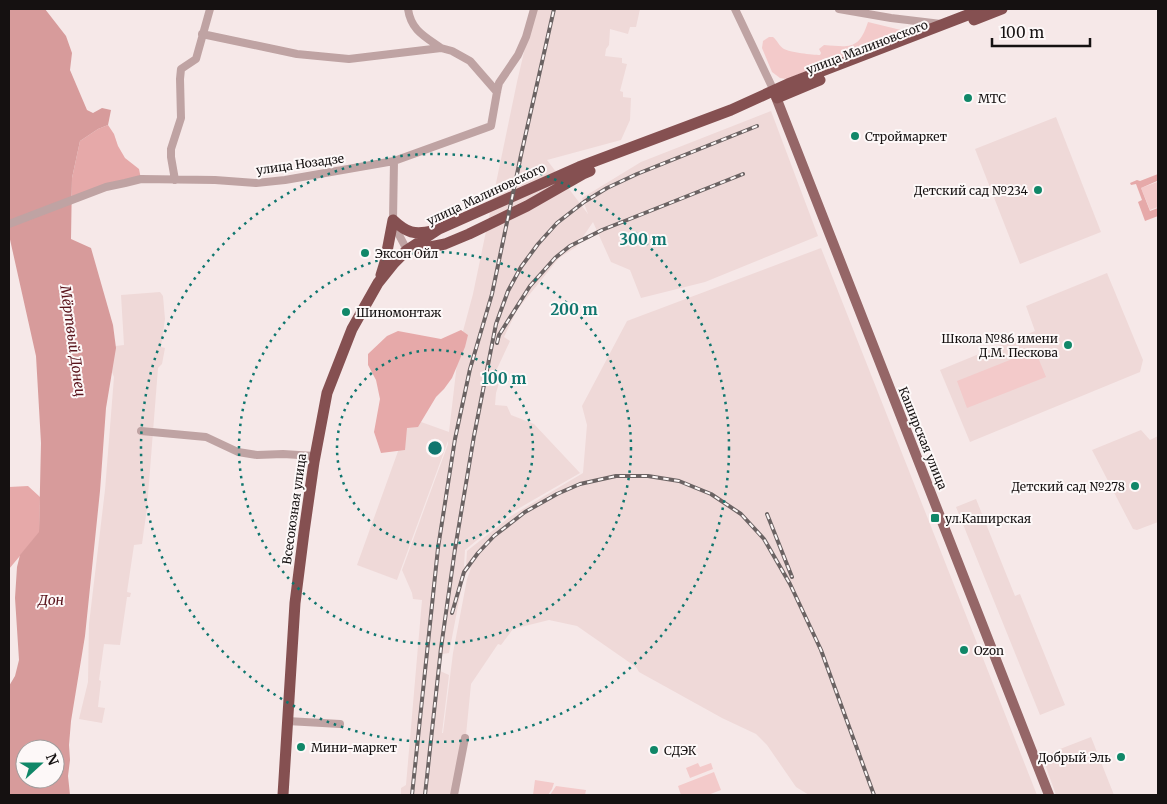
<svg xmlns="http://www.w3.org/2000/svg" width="1167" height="804" font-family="Merriweather,serif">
<rect width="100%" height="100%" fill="#f6e8e8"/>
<path fill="#efd9d8" d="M534,9H640L636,27H630L628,34L610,29L609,45L606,49L605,56L622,58V63L627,64L620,91L623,92V97L631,98L630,120L621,140L547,160L588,214L582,198L641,162L771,111L818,236L705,282L641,298L630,270L611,262L593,222L576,247L559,258L517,310L504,337L510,341L496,371L502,373L496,393L495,405L507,406L511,415L534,424L580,473L509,514L465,550L464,566L469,568L463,580L449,653L442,654L440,671L449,675L442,733H443L453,653L467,579L471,568L466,566L467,551L511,516L583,473L587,425L582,406L627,321L821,248L1037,795H809L796,787L767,745L756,734L722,718L639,672L636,667L577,626L549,620L513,629L501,645L498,644L471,684L466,735L457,795H401V788L406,785L422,600L413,599L412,593L402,570L448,444V441L397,580L357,565L410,418L449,432L459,346L473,294L517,82Z
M1056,117L1101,232L1020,264L975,149Z
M1107,273L1143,360L1140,372L970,442L940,370L1035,331L1026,306Z
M160,292L163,296L165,319L161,347L165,348L162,364L158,368L147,508L142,544L134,545L127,592L131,593L130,597H127L120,645L104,644L99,680L101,681L98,707L105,708L102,723L79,719L88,682L89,624L105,490L114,377L106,357L107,347L124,345L121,295Z
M1141,430L1150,440L1158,436V522L1137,530L1133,529L1092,450Z
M976,499L1015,596L1020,594L1065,705L1040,715L956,507Z
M1091,737L1114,795H1056L1042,756Z"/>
<path fill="#f3caca" d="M868,22L905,31L901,35L786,79L780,78L772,72L762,48L763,41L769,37H773C777,40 779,46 784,49C789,52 813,55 820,55L821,53L819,49L824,45C850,47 859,50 868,22Z
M1157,182L1158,184V207L1150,210L1141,188Z
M1035,350L1046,377L967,408L957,381Z
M698,763L700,767L711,763L713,769L690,778L686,768Z
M714,772L721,790L708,795H681L678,786Z
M535,780L554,783L552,789L548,795H533Z
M556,786L586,790L585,795H550Z"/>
<path fill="#e6a9a9" d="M108,125L114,134L118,146L125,158L139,169L141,179L72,200V178L80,141L98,129Z
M1158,174V183L1157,181L1141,188L1150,211L1158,208V216L1145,221L1138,202L1142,200L1136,184L1131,185L1130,183L1137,180L1140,181Z
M461,330L468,335L465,347L452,378L444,389L436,397L418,427L407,428L405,450L381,453L374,432L380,399L376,380L368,365V354L387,336L398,331L441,339Z
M28,486L40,497L39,533L9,569V487Z"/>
<path fill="#d79b9b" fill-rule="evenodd" d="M9,9H45L66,36L72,53L70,70L87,110L93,113L102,108L111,110L108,125L98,129L80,141L72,178L71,239L91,248L113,325L116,348L106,408L100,491L85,636L71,721L69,745L70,760L68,776L70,795H9V686L15,676L19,660L15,598L17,567L20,555L39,532L41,443L36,356L9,235ZM25,749H55V779H25Z"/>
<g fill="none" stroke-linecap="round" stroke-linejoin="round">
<path stroke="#bfa3a3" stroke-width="8" d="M408,9C411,30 424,36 441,48
M735,9L774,91
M839,9L891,18L941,24
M202,34L297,54L349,59L441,48L452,51L470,61L497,92
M394,161L393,220L398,233L407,250
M175,180L171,157V149L181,118L180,79L181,69L196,59L210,9
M9,224L106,187L125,183L141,179L215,180L256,183L285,180L394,161L491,126L497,92L499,83L518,55L526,37L534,9
M141,431L206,437L238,452L257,455L283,454L315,456
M287,721L340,724
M454,795L465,738"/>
<path stroke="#956667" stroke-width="10" d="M774,92L1049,795"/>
<path stroke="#855051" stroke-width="11" d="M974,20L1002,9
M777,98L820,80
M393,220C407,233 414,235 433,231
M411,249L430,247L445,244L469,234L527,206L583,174L590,171
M381,275L385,262L393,220
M283,795L295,603L304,532L314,462L327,393L352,329L378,283L394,263L407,250L439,229L579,167L731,110L788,84L983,9"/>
<g stroke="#6b6363" stroke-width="4">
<path id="rail" d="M497,343L499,335L530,286L555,258L570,246L602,230L743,174
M767,514L792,577
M452,613L464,572L478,553L494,536L525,512L557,494L580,484L616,476H648L679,481L711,494L741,514L764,539L790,584L821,650L874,795
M412,795L438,548L455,439L470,369L492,294L521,155L554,9
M425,795L441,648L455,549L474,436L496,324L508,291L521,267L538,244L557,223L584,202L607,188L637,174L757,126"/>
</g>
<use href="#rail" stroke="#fdf8f8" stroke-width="2" stroke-dasharray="5.5" stroke-linecap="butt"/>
</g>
<g fill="none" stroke="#0f766e" stroke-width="2.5" stroke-dasharray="2.5 5">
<circle cx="435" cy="448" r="98"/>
<circle cx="435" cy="448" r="196"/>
<circle cx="435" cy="448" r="294"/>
</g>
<g fill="#108768" stroke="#fdf8f8" stroke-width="2">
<circle cx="968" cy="98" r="5"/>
<circle cx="855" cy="136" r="5"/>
<circle cx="1038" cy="190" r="5"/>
<circle cx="365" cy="253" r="5"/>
<circle cx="346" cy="312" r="5"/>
<circle cx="1068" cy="345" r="5"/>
<circle cx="1135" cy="486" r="5"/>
<rect x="930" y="513" width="10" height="10" rx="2.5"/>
<circle cx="964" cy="650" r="5"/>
<circle cx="301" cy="747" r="5"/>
<circle cx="654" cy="750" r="5"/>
<circle cx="1121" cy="757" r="5"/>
</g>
<g text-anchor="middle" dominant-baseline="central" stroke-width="4" stroke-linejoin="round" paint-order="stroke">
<g font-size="12" fill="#151111" stroke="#fdf8f8">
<text transform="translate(867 47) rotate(-21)">улица Малиновского</text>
<text transform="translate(300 164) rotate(-8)">улица Нозадзе</text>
<text transform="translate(486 194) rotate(-25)">улица Малиновского</text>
<text transform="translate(923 438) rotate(68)">Каширская улица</text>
<text transform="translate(294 509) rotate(-82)">Всесоюзная улица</text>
</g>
<g font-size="12" fill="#151111" stroke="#fdf8f8" text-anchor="start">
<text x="978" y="98">МТС</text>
<text x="865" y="136">Строймаркет</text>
<text x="1028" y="190" text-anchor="end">Детский сад №234</text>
<text x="375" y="253">Эксон Ойл</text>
<text x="356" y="312">Шиномонтаж</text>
<text x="1058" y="338" text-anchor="end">Школа №86 имени<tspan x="1058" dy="14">Д.М. Пескова</tspan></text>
<text x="1125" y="486" text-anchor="end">Детский сад №278</text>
<text x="945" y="518">ул.Каширская</text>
<text x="974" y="650">Ozon</text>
<text x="311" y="747">Мини-маркет</text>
<text x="664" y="750">СДЭК</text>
<text x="1111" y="757" text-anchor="end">Добрый Эль</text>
</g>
<g font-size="14" font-style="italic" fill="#5a141c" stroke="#fdf8f8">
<text transform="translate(73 341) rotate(82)">Мёртвый Донец</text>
<text x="51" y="600">Дон</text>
</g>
</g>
<circle cx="435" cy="448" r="8" fill="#0f766e" stroke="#fdf8f8" stroke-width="2.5"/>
<g font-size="15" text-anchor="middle" font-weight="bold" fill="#0f766e" stroke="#fdf8f8" stroke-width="4" stroke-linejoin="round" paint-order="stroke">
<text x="643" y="245">300 m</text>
<text x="574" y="315">200 m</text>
<text x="504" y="384">100 m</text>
</g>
<rect width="1167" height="804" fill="none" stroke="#151111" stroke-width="20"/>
<g transform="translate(40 764) rotate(69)"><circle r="24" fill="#fdf8f8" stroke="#a09c9c"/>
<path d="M0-4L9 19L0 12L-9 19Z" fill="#108768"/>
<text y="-8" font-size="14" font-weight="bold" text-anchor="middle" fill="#151111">N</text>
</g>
<path d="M992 38v8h98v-8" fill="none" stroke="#151111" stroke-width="2.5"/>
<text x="1000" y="38" font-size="15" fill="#151111" stroke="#fdf8f8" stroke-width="4" paint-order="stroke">100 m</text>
</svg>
